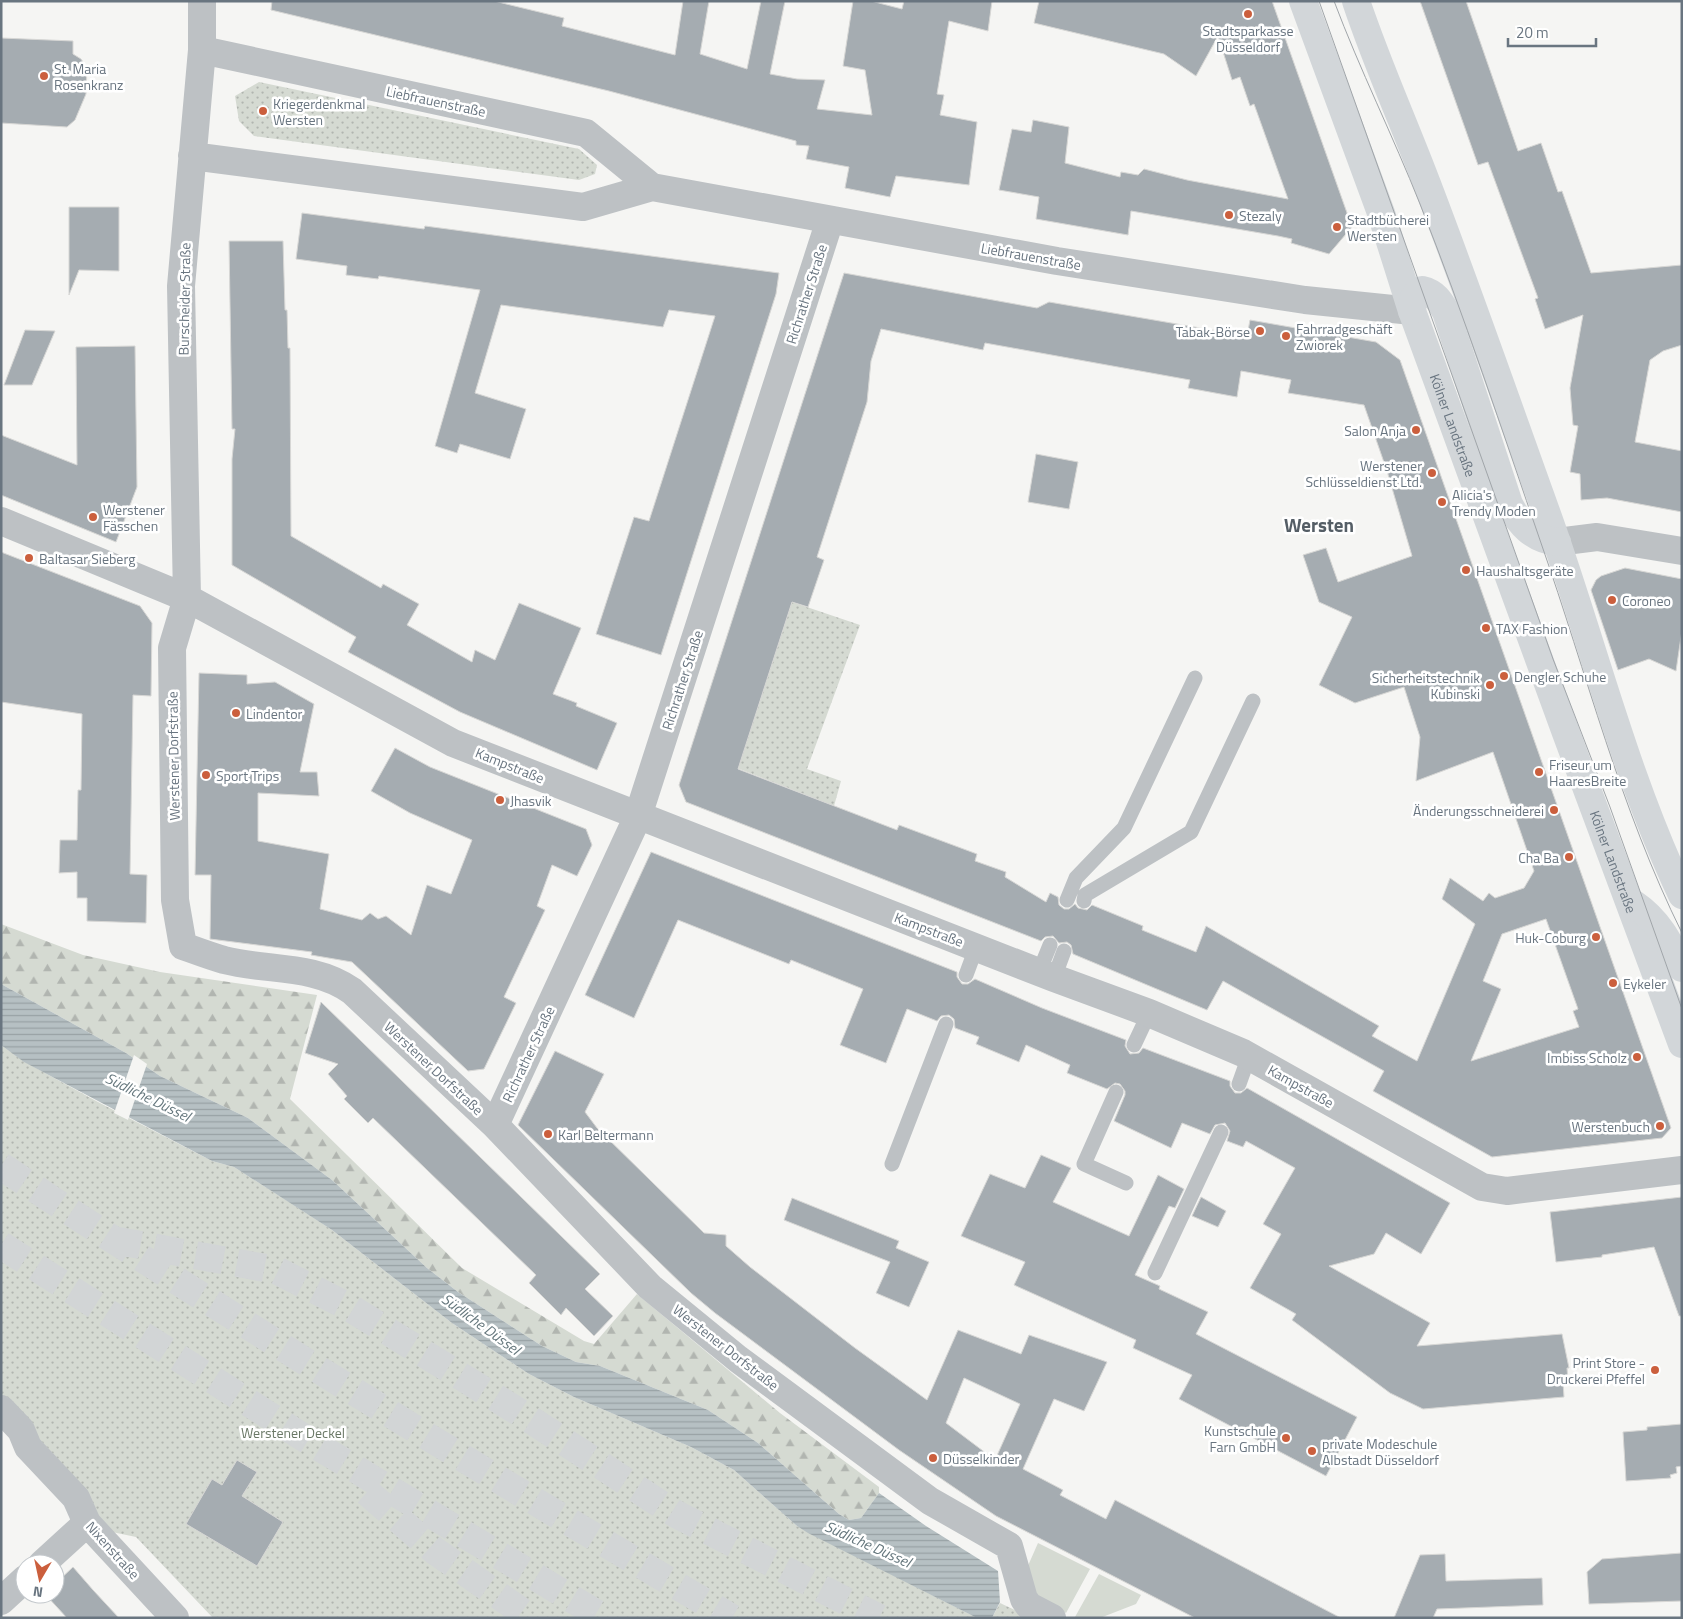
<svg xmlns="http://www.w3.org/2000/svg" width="1683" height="1619" font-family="'Titillium Web',sans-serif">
<defs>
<pattern id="forest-firs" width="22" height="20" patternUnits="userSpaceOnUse" patternTransform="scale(1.25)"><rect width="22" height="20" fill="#d5dad2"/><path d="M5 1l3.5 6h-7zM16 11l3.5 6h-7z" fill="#b1b5b0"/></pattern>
<pattern id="park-dots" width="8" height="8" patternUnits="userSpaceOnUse" patternTransform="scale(1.25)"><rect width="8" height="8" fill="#d5dad2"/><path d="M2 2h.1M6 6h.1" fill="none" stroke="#b1b5b0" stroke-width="1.8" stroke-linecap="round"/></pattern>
<pattern id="water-rules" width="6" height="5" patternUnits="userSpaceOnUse" patternTransform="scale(1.25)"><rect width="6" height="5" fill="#b6c0c3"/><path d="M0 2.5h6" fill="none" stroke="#98a1a4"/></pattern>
</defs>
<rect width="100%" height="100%" fill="#f5f5f3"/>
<path fill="#d5dad2" d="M1038,1543L1090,1569L1066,1613L1034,1594L1027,1568Z
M1099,1574L1141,1595L1136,1604L1100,1618H1077L1075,1617Z"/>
<path fill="url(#forest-firs)" d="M1,924L83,955L160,972L317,995L290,1099L462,1268L584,1341L594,1344L637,1294L780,1413L879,1487V1493L861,1518L849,1520L839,1514L758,1443L708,1410L600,1366L576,1362L542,1346L458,1292L427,1268L332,1180L248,1118L160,1076L126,1053L1,984Z"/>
<path fill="url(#park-dots)" d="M259,82L579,149L597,165L595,174L579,180L254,136L239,121L235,96Z
M792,602L860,625L807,769L841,781L834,806L737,768Z
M1,1045L25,1062L98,1102L212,1161L234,1167L289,1202L332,1230L452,1323L529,1374L574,1397L691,1447L734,1470L797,1526L977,1618H213L136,1537L112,1532L1,1401Z
M1000,1603L1032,1618H992Z"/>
<path fill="url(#water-rules)" d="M1,984L126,1053L160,1076L248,1118L332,1180L427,1268L458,1292L542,1346L576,1362L600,1366L708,1410L758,1443L839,1514L849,1520L861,1518L879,1493L926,1526L998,1571L1000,1602L992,1618H977L808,1533L797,1526L734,1470L691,1447L574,1397L529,1374L452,1323L332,1230L234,1167L212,1161L24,1062L1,1045Z"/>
<path fill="#f5f5f3" d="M134,1055L147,1064L128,1120L114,1113Z"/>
<path fill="#a5acb1" stroke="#d7d7d5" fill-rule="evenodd" d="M272,1H494L564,18L562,26L675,55L683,1H709L700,54L747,69L761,1H785L770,74L797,79L825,80L817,109L872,115L865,70L843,66L853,1H871L902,9L904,1H992L988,31L949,21L937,94L944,95L940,115L977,122L969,185L896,176L890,197L845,188L849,167L806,159L809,146L796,145V141L609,91L271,10Z
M1039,1H1272L1352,227L1329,254L1291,243L1292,239L1278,236L1131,211L1128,235L1036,219L1039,197L999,190L1012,129L1031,132L1033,120L1069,127L1065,163L1120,177L1121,172L1138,175L1144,169L1187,180L1288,199L1254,104L1250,106L1240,77L1232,80L1218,36L1196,76L1164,54L1034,23Z
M1420,1H1466L1518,151L1541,143L1558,192L1562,191L1591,273L1682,265V345L1663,351L1650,360L1635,442L1682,451V512L1607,498L1581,500L1580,474L1570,472L1578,426L1573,425L1570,388L1583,315L1545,329L1535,299L1538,298L1488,162L1478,165Z
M1,38L73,41V54L81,59L87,68L86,94L75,120L67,127L1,123Z
M69,207H119V271L79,270L69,295Z
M302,213L424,229L425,226L779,273L776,294L661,655L596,634L634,517L649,521L715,316L669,310L663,327L501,305L475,393L526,409L510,459L460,444L457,453L435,446L480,290L379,276L378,279L346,275L347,266L296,259Z
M229,241H283L285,310H287L288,348H290L291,536L381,588L383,584L419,604L407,625L472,662L475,650L495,660L519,603L581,628L553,694L577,703L576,706L617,723L597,770L460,712L348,652L356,637L232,565V459L235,429H232Z
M844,273L1037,308L1049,302L1247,336L1250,320L1376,342L1400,360L1671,1128L1662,1138L1492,1157L1373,1091L1384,1071L1223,981L1207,1010L1073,954L1071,945L1067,942L1059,943L1053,936L1045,937L1041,941L686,802L679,785ZM881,329L983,350L985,343L1190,380L1188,388L1237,397L1241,371L1291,380L1288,393L1364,405L1387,471L1412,556L1338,582L1326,548L1303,555L1319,602L1352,617L1319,685L1355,703L1404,687L1420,737L1416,781L1493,752L1534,871L1524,888L1495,898L1489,893L1483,901L1450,878L1442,899L1475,924L1417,1061L1372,1036L1379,1026L1206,926L1196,952L1142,930L1143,926L1092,905L1087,910L1078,908L1075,904L1069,909H1064L1059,905L1058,897L1050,893L1046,902L1005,877L1006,872L975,861L977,854L899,825L897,830L738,769L792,602L808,607L824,560L817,557L867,402L871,361ZM1546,919L1578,1009L1573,1011L1579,1027L1471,1061L1501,989L1483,981L1502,934Z
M25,330L55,331L32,385H4Z
M135,346L137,487L116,542L1,495V435L77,465L76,347Z
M1036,454L1078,462L1069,509L1028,502Z
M1,552L140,606L152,623L151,696L133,695L130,874L147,875L146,923L87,921V898H77V872L59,873L60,840H77L78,790H81L82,714L1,702Z
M1625,568L1682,579V630L1676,671L1649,659L1618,670L1591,590L1596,580L1601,576Z
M199,673L247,675V684L275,682L314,704L300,772H317L319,796L258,793V841L329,854L320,909L362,920L370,913L378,919L386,916L411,935L427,885L451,894L472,840L410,813L371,791L395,748L430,767L586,829L592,845L577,876L552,865L537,906L545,910L504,997L516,1003L484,1069L468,1071L352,962L311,955L312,952L210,939L211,875H195Z
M651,852L957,972V977L962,984H968L975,979L1042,1008L1126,1040L1125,1046L1130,1054L1139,1053L1143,1048L1230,1081V1086L1235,1093H1241L1247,1088L1450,1203L1421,1254L1386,1233L1374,1254L1329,1266L1430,1323L1417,1346L1562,1334L1569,1368H1567L1568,1381L1563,1382L1564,1397L1423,1409L1390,1393L1292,1320L1296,1314L1250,1288L1281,1234L1263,1224L1295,1168L1246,1141L1243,1147L1227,1141L1230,1131L1225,1123L1215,1125L1210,1134L1182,1123L1171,1148L1114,1121L1125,1095V1091L1120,1084L1115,1083L1107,1089L1067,1073L1070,1065L1026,1045L1019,1062L976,1044L979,1037L955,1028L954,1019L949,1015L941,1016L937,1021L907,1009L886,1063L840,1045L863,989L791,960L789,964L678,920L634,1018L585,995Z
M321,1002L600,1274L585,1289L613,1316L594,1336L566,1308L561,1315L529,1283L536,1275L373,1118L368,1123L344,1099L347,1096L328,1074L338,1064L305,1053Z
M555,1051L604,1074L585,1112L597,1128L704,1233L726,1235V1246L750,1267L855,1348L927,1400L958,1330L1021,1354L1029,1335L1107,1362L1084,1411L1054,1399L1023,1469L1063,1490L1060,1495L1106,1519L1115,1500L1341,1618H1195L996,1516L899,1450L715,1313L691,1293L518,1125ZM964,1378L1020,1404L995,1460L946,1423Z
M1041,1155L1071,1168L1053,1202L1129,1236L1158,1175L1184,1189L1175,1208L1169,1206L1135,1275L1160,1286L1159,1289L1208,1312L1196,1334L1357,1417L1326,1476L1179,1399L1192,1375L1133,1348L1136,1340L1014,1285L1025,1262L961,1236L990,1174L1025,1188Z
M1201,1197L1226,1211L1218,1227L1192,1216Z
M1682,1197V1316H1679L1654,1247L1602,1255V1257L1556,1262L1550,1212Z
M792,1198L899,1241L896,1248L929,1262L909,1307L876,1293L890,1262L784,1220Z
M1682,1424V1466L1676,1467L1677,1473L1670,1475L1671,1478L1626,1481L1623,1432L1647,1430V1427Z
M237,1460L257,1472L242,1496L283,1522L257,1566L186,1524L212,1479L222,1485Z
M1682,1553V1601L1589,1604L1587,1572L1602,1559Z
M1445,1554L1446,1581L1542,1578L1543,1605L1437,1609L1433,1618H1394L1420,1555Z
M73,1567L93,1590L119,1618H67L45,1594H55V1584Z"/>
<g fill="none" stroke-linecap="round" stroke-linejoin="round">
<path stroke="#d2d5d6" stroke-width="28" stroke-dasharray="28 14" stroke-linecap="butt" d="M1,1166C240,1325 485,1473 732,1618
M113,1240L276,1270L347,1306L514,1409L676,1514L879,1618
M1,1245L309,1441L604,1618
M367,1492L435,1551L531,1618"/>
<path stroke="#bdc1c4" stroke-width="15" d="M1067,900L1076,878L1124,828L1195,678
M1084,901L1085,895L1191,832L1253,701
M1039,972L1050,945
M966,975L976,948
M1054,978L1064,951
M1134,1045L1149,1013
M1239,1084L1249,1056
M1116,1092L1084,1164L1126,1183
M892,1164L946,1024
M1155,1273L1221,1132"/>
<path stroke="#bdc1c4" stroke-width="28" d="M202,1V50L181,286L187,598L172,648L175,900L183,946C197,951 210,956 224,960C267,971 314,964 352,991L495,1125L650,1287L738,1359L930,1501L1009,1546L1024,1599L1029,1606L1052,1618
M202,50L586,133L652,187
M192,156L583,207L652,187L1057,261L1305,300L1412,311
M1,521L187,598L453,743L1054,978L1149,1013L1243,1053L1482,1187L1507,1191L1682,1170
M1557,542L1597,537L1682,551
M495,1125L638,816L830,220
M1,1409L21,1430L28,1447L76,1498L87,1523L175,1618
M42,1564L87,1523
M1,1601L25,1579"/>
<g stroke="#d2d6d9" stroke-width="28">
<path id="s1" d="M1303,1L1381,213L1412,311L1566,733L1682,1044"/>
<path d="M1356,1C1377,64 1404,123 1427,184C1469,294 1508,406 1548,517C1593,643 1624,773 1682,895"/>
<path d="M1412,311C1413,301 1412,295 1422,290C1435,293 1440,301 1446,312L1509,504C1520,525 1533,539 1557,542"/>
<path d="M1634,904C1658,920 1669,942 1682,968"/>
</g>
<path stroke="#a0a5a9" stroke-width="1" d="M1319,1L1553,659L1610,807L1682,1009
M1334,1C1360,70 1393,136 1420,204C1464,315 1502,430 1541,543C1587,674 1620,808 1682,933"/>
</g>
<g fill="#cb5f3d" stroke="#fff" stroke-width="2">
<circle cx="1248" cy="14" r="5"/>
<circle cx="44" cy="76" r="5"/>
<circle cx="263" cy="111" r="5"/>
<circle cx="1229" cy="215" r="5"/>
<circle cx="1337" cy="227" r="5"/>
<circle cx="1260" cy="331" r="5"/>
<circle cx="1286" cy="336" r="5"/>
<circle cx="1416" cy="430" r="5"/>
<circle cx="1432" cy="473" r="5"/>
<circle cx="1442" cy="502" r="5"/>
<circle cx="93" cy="517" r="5"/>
<circle cx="29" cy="558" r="5"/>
<circle cx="1466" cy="570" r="5"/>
<circle cx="1612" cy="600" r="5"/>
<circle cx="1486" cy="628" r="5"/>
<circle cx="1504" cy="676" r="5"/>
<circle cx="1490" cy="685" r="5"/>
<circle cx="236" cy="713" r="5"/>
<circle cx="1539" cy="772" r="5"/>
<circle cx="206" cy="775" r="5"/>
<circle cx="500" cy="800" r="5"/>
<circle cx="1554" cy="810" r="5"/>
<circle cx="1569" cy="857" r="5"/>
<circle cx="1596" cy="937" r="5"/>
<circle cx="1613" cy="983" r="5"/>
<circle cx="1637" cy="1057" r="5"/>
<circle cx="1660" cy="1126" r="5"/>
<circle cx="548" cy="1134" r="5"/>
<circle cx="1655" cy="1370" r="5"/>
<circle cx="1286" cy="1438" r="5"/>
<circle cx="1312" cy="1451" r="5"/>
<circle cx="933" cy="1458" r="5"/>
</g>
<g text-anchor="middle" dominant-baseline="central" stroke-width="5" stroke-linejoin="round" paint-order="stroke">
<g font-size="14" fill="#697580" stroke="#fff" text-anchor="start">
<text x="1248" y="30" text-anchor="middle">Stadtsparkasse<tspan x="1248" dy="16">Düsseldorf</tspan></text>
<text x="54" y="68">St. Maria<tspan x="54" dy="16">Rosenkranz</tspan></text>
<text x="273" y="103">Kriegerdenkmal<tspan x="273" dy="16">Wersten</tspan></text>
<text x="1239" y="215">Stezaly</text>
<text x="1347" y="219">Stadtbücherei<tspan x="1347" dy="16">Wersten</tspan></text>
<text x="1296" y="328">Fahrradgeschäft<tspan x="1296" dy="16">Zwiorek</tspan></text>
<text x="1250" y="331" text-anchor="end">Tabak-Börse</text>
<text x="1406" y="430" text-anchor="end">Salon Anja</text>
<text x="1422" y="465" text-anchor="end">Werstener<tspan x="1422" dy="16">Schlüsseldienst Ltd.</tspan></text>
<text x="1452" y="494">Alicia's<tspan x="1452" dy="16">Trendy Moden</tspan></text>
<text x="103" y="509">Werstener<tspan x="103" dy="16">Fässchen</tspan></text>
<text x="39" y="558">Baltasar Sieberg</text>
<text x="1476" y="570">Haushaltsgeräte</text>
<text x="1622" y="600">Coroneo</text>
<text x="1496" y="628">TAX Fashion</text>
<text x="1514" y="676">Dengler Schuhe</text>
<text x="1480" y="677" text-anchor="end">Sicherheitstechnik<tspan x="1480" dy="16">Kubinski</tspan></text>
<text x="246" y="713">Lindentor</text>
<text x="1549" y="764">Friseur um<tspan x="1549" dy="16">HaaresBreite</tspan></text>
<text x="216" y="775">Sport Trips</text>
<text x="510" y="800">Jhasvik</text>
<text x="1544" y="810" text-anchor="end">Änderungsschneiderei</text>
<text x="1559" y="857" text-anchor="end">Cha Ba</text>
<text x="1586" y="937" text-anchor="end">Huk-Coburg</text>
<text x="1623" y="983">Eykeler</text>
<text x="1627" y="1057" text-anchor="end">Imbiss Scholz</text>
<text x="1650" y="1126" text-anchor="end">Werstenbuch</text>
<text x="558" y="1134">Karl Beltermann</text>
<text x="1645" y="1362" text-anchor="end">Print Store -<tspan x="1645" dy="16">Druckerei Pfeffel</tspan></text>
<text x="1276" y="1430" text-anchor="end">Kunstschule<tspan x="1276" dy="16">Farn GmbH</tspan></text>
<text x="1322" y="1443">private Modeschule<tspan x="1322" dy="16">Albstadt Düsseldorf</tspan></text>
<text x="943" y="1458">Düsselkinder</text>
</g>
<g font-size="14" fill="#697580" stroke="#fff">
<text transform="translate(436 101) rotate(12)">Liebfrauenstraße</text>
<text transform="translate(1031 256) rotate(10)">Liebfrauenstraße</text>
<text transform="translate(806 294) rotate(-72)">Richrather Straße</text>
<text transform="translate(184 299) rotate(-89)">Burscheider Straße</text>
<text stroke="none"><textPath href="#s1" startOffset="450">Kölner Landstraße</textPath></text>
<text transform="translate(682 680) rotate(-72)">Richrather Straße</text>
<text transform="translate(173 756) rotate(-91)">Werstener Dorfstraße</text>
<text transform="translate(510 765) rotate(22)">Kampstraße</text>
<text stroke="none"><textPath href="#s1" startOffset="915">Kölner Landstraße</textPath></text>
<text transform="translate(929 929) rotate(21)">Kampstraße</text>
<text transform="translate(528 1054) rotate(-65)">Richrather Straße</text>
<text transform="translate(434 1068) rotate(43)">Werstener Dorfstraße</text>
<text transform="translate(1301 1086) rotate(29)">Kampstraße</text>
<text transform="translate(726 1347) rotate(38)">Werstener Dorfstraße</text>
<text transform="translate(113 1550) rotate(48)">Nixenstraße</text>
</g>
<g font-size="14" fill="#6a7866" stroke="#fff">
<text x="293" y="1432">Werstener Deckel</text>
</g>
<g font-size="15" font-style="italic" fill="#64767c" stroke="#fff">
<text transform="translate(148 1097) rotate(26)">Südliche Düssel</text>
<text transform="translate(481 1324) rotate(36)">Südliche Düssel</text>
<text transform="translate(868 1544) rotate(24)">Südliche Düssel</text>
</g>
<g font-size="19" font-weight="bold" fill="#555e66" stroke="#fff">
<text x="1319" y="524">Wersten</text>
</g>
</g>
<rect width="1683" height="1619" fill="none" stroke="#697580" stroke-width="5"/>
<g transform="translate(40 1579) rotate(189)"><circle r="24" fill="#ffffff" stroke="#c3c8cc"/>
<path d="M0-4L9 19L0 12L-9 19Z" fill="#cb5f3d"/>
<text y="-8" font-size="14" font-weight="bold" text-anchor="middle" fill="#697580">N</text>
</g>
<path d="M1508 38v8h88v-8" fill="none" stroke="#697580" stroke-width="2.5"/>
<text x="1516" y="38" font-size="15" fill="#697580" stroke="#ffffff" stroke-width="4" paint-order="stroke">20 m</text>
</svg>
